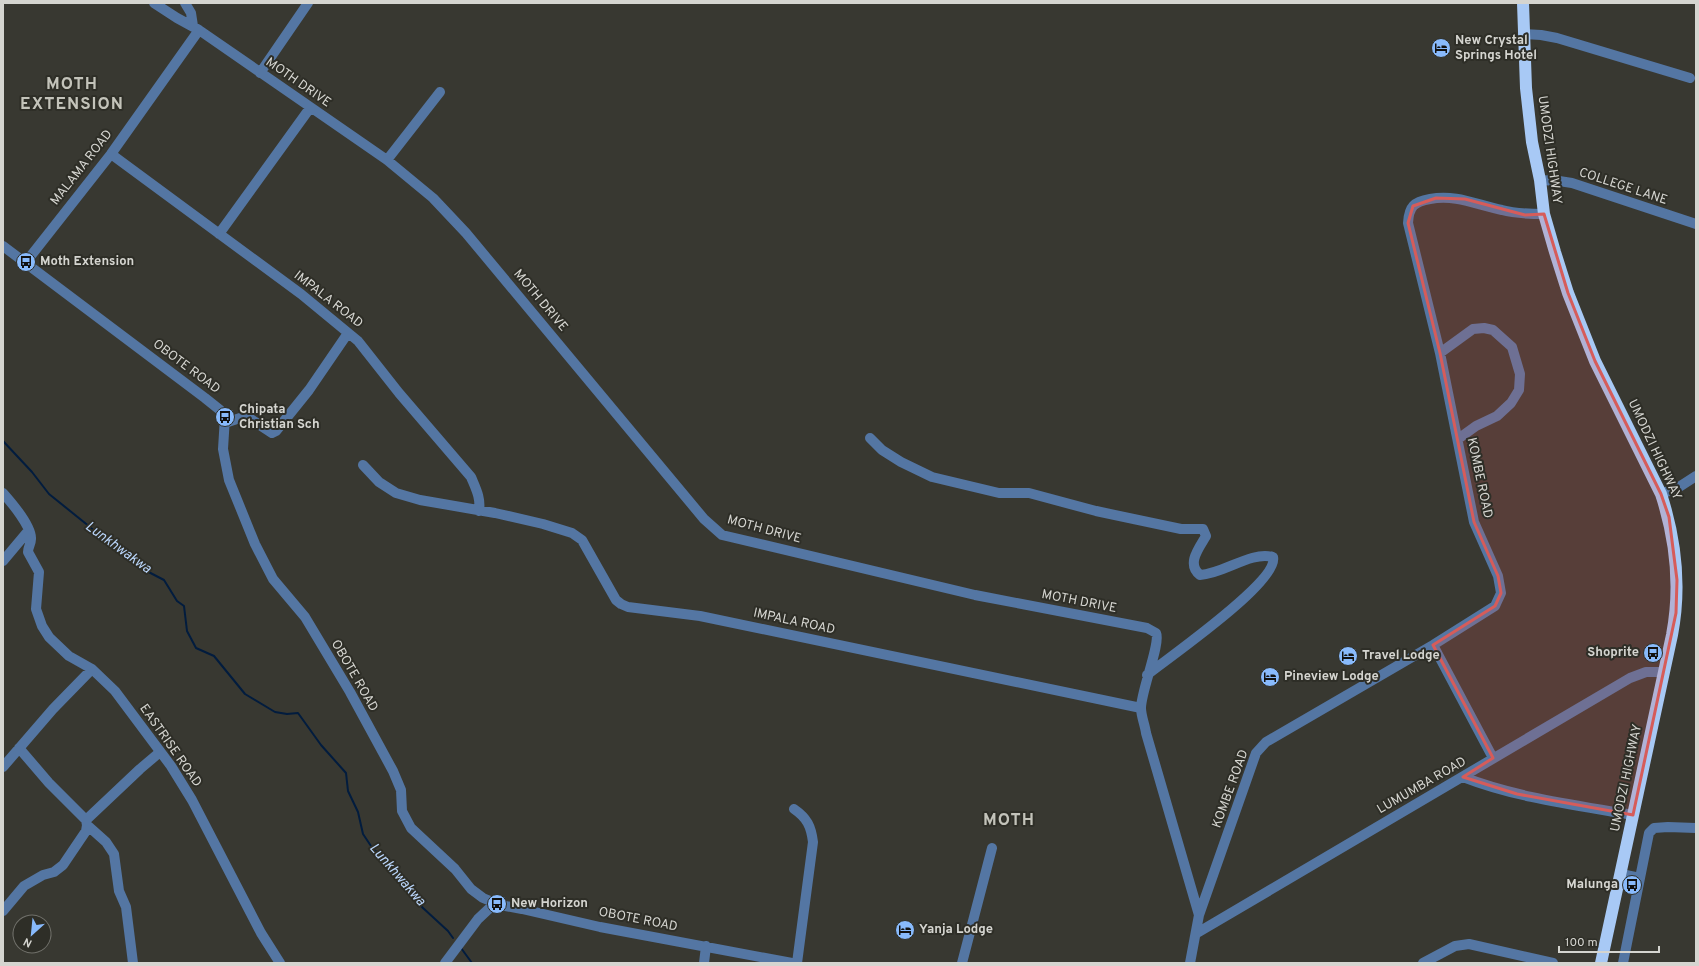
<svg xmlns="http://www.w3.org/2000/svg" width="1699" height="966" font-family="Overpass,sans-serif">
<rect width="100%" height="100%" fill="#383831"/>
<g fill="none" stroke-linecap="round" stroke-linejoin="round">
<path stroke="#021c3e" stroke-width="2" d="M3,441L32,472L49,494L90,527L111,547L137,566L164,580L177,601L184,606L187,631L196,648L214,656L245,694L275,712L287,714L298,713L321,745L346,773L348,791L358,812L363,834L373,849L389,861L397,878L423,908L448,931L453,938
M461,948L472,963"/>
<path stroke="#5476a3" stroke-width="10" d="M154,3L177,18L199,30L387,160L433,198L466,233L704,519L722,535L975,595L1147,628L1156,633C1161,643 1141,691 1141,708C1141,716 1145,725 1146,733L1199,915
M185,3L191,13L193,26
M1523,34L1541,35L1557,38L1690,78
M260,73L308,3
M111,154L301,294L358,341L399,393L471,477C476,489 481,498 479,511
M387,160L440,92
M1540,180L1559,181L1572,183L1696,224
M219,234L310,108
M3,246L205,398L220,410L225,417L223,449L229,480L255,544L273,579L305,617L350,692L393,771L401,790L402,811L411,828L455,869L471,889L483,898L500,905L522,909L600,927L792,963
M26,262L111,154L199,30
M1440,353L1473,329L1484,328L1493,330L1512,347L1520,374L1519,390L1511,403L1497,416L1476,426L1458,439
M225,423L246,416L272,433L276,431L309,390L348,333
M870,438L882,450L901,462L932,477L999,493H1029L1096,511L1181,529H1203L1206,536C1199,548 1186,564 1200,575C1224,574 1250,551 1273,557C1280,581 1168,658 1147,675
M363,465L379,482L396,493L420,500L495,513L543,524L572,533L582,540L616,600L621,604L628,607L700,616L1141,708
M3,493C11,502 32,527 31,539C31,544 28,547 28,552L39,572L36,609L42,626L49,637L69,656L92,669L115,691L171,766L192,800L261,933L280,963
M1661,494L1679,487L1696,476
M3,561L29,530
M1433,645L1493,758
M3,767L53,709L92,669
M1463,777C1517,798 1576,805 1633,815
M794,809C807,818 811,826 813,842L797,963
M86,820L140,769L160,752
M87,825L106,842L114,854L119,891L126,907L133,963
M1621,874L1640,878
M3,911L24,886L43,875L54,872L63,865L86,831L87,825L86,820L49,783L19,748
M1197,933L1630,678L1646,672H1664
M445,963L478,919L495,903
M704,963L706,946
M962,963L992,848
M1190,963L1199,915L1256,753L1266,742L1433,645L1495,606L1501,593L1498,576L1474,522L1440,353L1408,223C1409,206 1414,202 1430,199C1456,194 1477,205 1502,210C1516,214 1530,214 1544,214
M1423,963L1455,946L1469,944L1553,963
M1623,963L1649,833L1654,828L1668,827L1696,828"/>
<path stroke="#a8c9f5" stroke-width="12" d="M1523,3L1526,88L1532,142L1540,180L1544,214L1555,252L1568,293L1595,361L1661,494C1676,540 1681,588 1672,635L1601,963"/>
</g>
<path fill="#d65c5a" fill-opacity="0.2" stroke="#d65c5a" stroke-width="3" stroke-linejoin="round" d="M1436,198L1465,199L1525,215L1544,214L1568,293L1595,361L1661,494L1669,517L1677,580L1676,613L1633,815L1517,794L1463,777L1493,758L1433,645L1495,606L1501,593L1498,576L1474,522L1440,353L1408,223L1413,206Z"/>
<defs>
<g id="hotel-disc" transform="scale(1)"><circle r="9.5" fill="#88bafc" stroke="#2e2e27"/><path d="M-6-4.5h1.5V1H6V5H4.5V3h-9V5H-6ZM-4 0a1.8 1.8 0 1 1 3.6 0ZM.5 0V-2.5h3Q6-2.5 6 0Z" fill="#111"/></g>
<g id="bus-disc" transform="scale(1)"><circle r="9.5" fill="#88bafc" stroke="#2e2e27"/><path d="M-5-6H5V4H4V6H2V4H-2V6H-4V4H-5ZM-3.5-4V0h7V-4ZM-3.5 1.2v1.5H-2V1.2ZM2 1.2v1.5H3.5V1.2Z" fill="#111"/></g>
</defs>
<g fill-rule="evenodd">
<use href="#hotel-disc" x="1441" y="48"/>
<use href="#bus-disc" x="26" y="262"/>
<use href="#bus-disc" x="225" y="417"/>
<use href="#bus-disc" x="1653" y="653"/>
<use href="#hotel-disc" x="1348" y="656"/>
<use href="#hotel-disc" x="1270" y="677"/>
<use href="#bus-disc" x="1632" y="885"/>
<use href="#bus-disc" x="497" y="904"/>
<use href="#hotel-disc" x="905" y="930"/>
</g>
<g text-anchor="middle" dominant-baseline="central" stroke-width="4" stroke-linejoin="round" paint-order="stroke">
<g font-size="13" font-weight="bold" fill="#d5d5d0" stroke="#2e2e27" text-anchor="start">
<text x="1455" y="41">New Crystal<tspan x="1455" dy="15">Springs Hotel</tspan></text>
<text x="40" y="262">Moth Extension</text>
<text x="239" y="410">Chipata<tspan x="239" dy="15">Christian Sch</tspan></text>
<text x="1639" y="653" text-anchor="end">Shoprite</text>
<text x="1362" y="656">Travel Lodge</text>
<text x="1284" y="677">Pineview Lodge</text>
<text x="1618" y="885" text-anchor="end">Malunga</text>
<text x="511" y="904">New Horizon</text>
<text x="919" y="930">Yanja Lodge</text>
</g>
<g font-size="13" fill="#d5d5d0" stroke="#2e2e27">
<text transform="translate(298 83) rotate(35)">MOTH DRIVE</text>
<text transform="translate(1549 150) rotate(82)">UMODZI HIGHWAY</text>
<text transform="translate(82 168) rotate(-52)">MALAMA ROAD</text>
<text transform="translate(1623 187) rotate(18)">COLLEGE LANE</text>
<text transform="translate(328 300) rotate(38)">IMPALA ROAD</text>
<text transform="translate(540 301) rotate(50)">MOTH DRIVE</text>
<text transform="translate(186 367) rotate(37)">OBOTE ROAD</text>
<text transform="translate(1654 450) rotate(65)">UMODZI HIGHWAY</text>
<text transform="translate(1479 478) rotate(78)">KOMBE ROAD</text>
<text transform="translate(764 530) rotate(15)">MOTH DRIVE</text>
<text transform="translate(1079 602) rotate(11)">MOTH DRIVE</text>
<text transform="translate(794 622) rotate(12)">IMPALA ROAD</text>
<text transform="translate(354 676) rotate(60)">OBOTE ROAD</text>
<text transform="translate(170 746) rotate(55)">EASTRISE ROAD</text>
<text transform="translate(1627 778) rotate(-78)">UMODZI HIGHWAY</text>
<text transform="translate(1422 786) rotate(-30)">LUMUMBA ROAD</text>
<text transform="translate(1231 789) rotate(-70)">KOMBE ROAD</text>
<text transform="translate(638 920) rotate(11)">OBOTE ROAD</text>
</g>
<g font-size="14" font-style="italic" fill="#bad6fb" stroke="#2e2e27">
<text transform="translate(118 548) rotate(36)">Lunkhwakwa</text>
<text transform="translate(397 875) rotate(49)">Lunkhwakwa</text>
</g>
<g font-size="17" font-weight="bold" letter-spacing="1" fill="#c3c3ba" stroke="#2e2e27">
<text x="72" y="85">MOTH<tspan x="72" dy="20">EXTENSION</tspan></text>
<text x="1009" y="821">MOTH</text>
</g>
</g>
<rect width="1699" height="966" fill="none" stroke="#d5d5d0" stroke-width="8"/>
<g transform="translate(32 934) rotate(207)"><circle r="19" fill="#2e2e27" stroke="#71716b"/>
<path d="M0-3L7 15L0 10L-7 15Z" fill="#88bafc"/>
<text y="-6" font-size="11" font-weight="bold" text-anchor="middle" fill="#d5d5d0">N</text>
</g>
<path d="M1559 946v6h100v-6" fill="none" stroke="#d5d5d0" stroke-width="2"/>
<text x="1565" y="946" font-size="12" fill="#d5d5d0" stroke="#2e2e27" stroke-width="3" paint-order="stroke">100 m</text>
</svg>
